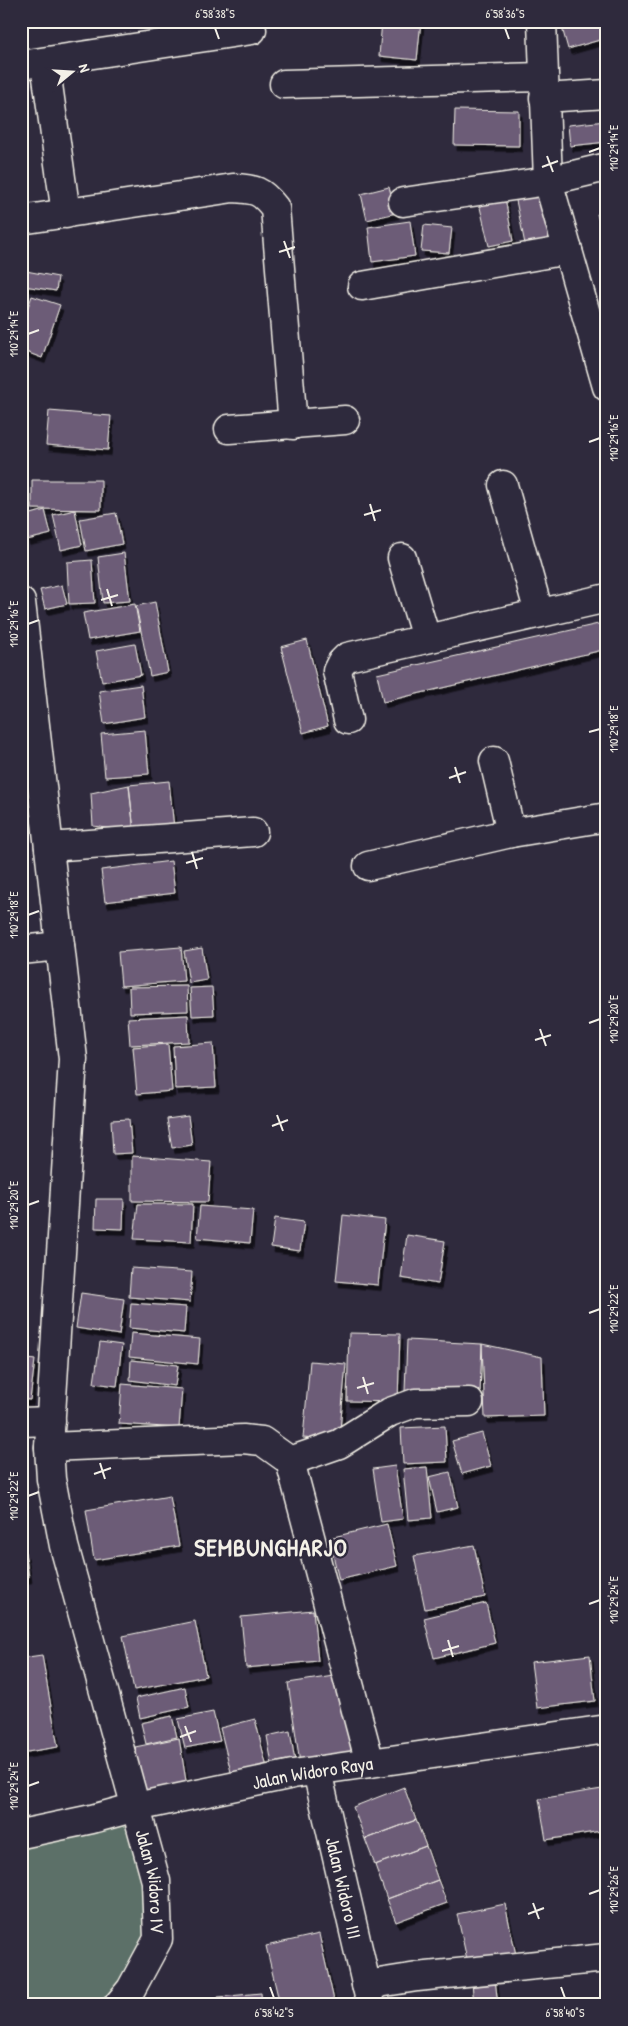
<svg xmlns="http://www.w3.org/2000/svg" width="628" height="2026" font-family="'Patrick Hand',sans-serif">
<defs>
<filter id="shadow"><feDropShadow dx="3" dy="5.5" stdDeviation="0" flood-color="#0009"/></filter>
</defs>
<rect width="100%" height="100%" fill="#2f2a3d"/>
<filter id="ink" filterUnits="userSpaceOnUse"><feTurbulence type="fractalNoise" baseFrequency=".02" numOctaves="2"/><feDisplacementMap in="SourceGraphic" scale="10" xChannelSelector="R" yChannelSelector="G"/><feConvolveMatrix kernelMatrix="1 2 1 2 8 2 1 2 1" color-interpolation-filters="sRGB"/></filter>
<g filter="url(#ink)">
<path fill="#5c6f67" stroke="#a8b0a8" d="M129,1818L146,1891L150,1926L129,1970L97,2005H22L21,1842Z"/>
<path fill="#6c5c77" stroke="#f4f1e8" filter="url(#shadow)" d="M382,21H421L417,60L379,56Z
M570,21H607V38L568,49L561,24Z
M455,110L519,111V146L454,145Z
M606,121L607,142L570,146L568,125Z
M545,184L557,237L525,244L514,191Z
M389,187L396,213L367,220L361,194Z
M505,198L513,241L489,246L479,203Z
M607,212V249H606L597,214Z
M410,221L415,256L372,262L368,227Z
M424,225L452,228L449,253L421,251Z
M26,271L58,277L56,291L24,286Z
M32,296L60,305L42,358L21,350V326Z
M49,411L111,416L108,450L46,445Z
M32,480H101V510L32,509Z
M45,510L51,534L27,540L21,517Z
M75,510L82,545L61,550L53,515Z
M116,513L122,544L86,551L80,519Z
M124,553L130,601L103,603L98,557Z
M92,560L95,603L69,604L67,562Z
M62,585L67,604L45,609L40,590Z
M155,602L168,672L150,676L136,606Z
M135,604L140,631L88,640L83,613Z
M607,622V649L383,702L377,674Z
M307,640L328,726L303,733L281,647Z
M135,644L141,675L102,682L96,651Z
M141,685L145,717L104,724L99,691Z
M145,730L149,774L105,777L101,734Z
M169,781L174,828L134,832L129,785Z
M129,785L134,832L93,826L91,793Z
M171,861L175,893L105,902L101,870Z
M181,947L184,981L121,986L118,952Z
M202,948L207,980L189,983L184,951Z
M187,986L188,1011L130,1013L129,987Z
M212,987L214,1015L192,1016L190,988Z
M188,1015L189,1042L130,1045L128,1018Z
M213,1043L216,1087L175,1089L173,1046Z
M168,1044L172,1091L137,1094L133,1047Z
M188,1116L192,1145L172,1148L167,1119Z
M129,1119L132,1153L113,1154L111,1120Z
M132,1156L211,1162L208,1202L132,1201Z
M96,1199H124L123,1229L95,1228Z
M138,1204H193L191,1242L134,1239Z
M200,1206L253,1210L250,1243L197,1238Z
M343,1215L385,1220L378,1285L336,1281Z
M275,1218L304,1222L300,1251L271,1247Z
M407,1235L445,1241L438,1284L401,1278Z
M131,1268L192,1272L190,1302L129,1297Z
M81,1293L124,1299L119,1335L76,1328Z
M131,1303L186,1307L184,1333L129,1328Z
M131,1333L200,1339L198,1364L129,1357Z
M349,1333L400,1334L398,1402L347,1401Z
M407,1340L482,1344L480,1394L405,1391Z
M100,1342L122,1345L117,1386L94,1383Z
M482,1344L542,1357L544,1416L485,1418Z
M21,1358L35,1360L30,1400L21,1399Z
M131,1360L178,1365L175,1386L130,1380Z
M310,1361L346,1364L339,1441L303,1438Z
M122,1384L182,1389L179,1428L119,1424Z
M445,1426L447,1462L403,1464L401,1428Z
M482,1433L491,1466L462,1474L452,1441Z
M395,1466L403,1519L381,1522L373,1469Z
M427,1467L432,1518L408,1520L403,1469Z
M450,1472L458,1507L437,1512L429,1477Z
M170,1496L179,1546L94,1560L86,1510Z
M387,1524L397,1566L339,1580L329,1538Z
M474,1545L485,1597L425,1609L414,1556Z
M25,1552L29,1577L21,1579V1553Z
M486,1603L495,1643L434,1658L424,1618Z
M313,1610L318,1661L246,1668L241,1617Z
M195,1621L206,1676L134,1690L123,1636Z
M42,1655L58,1747L21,1753V1658Z
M590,1655L595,1701L537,1708L531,1662Z
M340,1675L352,1755L300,1763L288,1683Z
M185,1687L189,1707L140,1718L136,1698Z
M213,1712L220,1741L185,1748L178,1719Z
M172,1716L177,1737L146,1744L141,1723Z
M255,1719L268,1772L233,1780L220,1728Z
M290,1731L296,1767L273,1770L267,1736Z
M179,1738L187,1787L144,1795L135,1747Z
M404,1787L416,1820L365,1839L353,1807Z
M602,1789L607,1830L546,1840L539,1799Z
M416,1820L426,1846L375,1865L365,1839Z
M426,1846L438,1880L387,1899L375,1865Z
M438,1880L447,1903L396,1922L387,1899Z
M505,1904L516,1955L468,1964L457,1914Z
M319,1934L335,2005H280L266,1946Z
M495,1979L498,2005H474L472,1982Z
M261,1993L262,2005H218V1997Z"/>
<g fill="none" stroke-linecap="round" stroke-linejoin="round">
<g stroke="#f4f1e8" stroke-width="31">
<g id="street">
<path d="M542,21L548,181L607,387"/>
<path d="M45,63L66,214"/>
<path d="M21,65L252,30"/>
<path d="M284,84L543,77"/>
<path d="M544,98L607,94"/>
<path d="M403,202L548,181L607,167"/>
<path d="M21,220L233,188C255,189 261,190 275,208L293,425"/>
<path d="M362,286L568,250"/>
<path d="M229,429L345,420"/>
<path d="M503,485L539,613"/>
<path d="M402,558L426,638"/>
<path id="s1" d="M21,602L73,1059L49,1447L51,1479L64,1546L156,1881L158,1939L131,1989L118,2005"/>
<path d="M348,720L337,671L341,663L347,657L607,598"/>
<path d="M494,761L511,833"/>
<path d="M49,847L253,832"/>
<path d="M368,866L511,833L607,817"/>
<path d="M21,950L60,946"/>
<path d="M21,1422L51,1421"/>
<path d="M49,1447L243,1439L262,1441L290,1461L370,1763"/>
<path d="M290,1461L339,1444L390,1412L415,1403L469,1402"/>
<path id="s2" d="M317,1771L371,2005"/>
<path id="s3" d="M21,1834L92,1819L136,1807L293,1774L607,1729"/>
<path d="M366,1985L417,1977L606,1958"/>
</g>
</g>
<use href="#street" stroke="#2f2a3d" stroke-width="28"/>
</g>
</g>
<path fill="none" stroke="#f4f1e8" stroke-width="2" d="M215,28L219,39M505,28L509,39M589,152L600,148M547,156L553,172M542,167L558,161M284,241L290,258M279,252L295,247M28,334L39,330M589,442L600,438M370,504L375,521M364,515L381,510M107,589L112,606M101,600L118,595M28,624L39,620M589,732L600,729M455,767L460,783M449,778L466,772M192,852L197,869M186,863L203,858M28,915L39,911M589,1023L600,1019M540,1029L546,1046M535,1040L551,1035M277,1115L283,1131M272,1126L288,1120M28,1205L39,1201M589,1313L600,1309M363,1377L368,1394M357,1388L374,1383M100,1463L105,1479M94,1474L111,1468M28,1496L39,1492M589,1604L600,1600M448,1640L453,1657M442,1651L459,1646M185,1726L191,1742M180,1737L196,1731M28,1786L39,1782M589,1894L600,1890M533,1903L539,1919M528,1914L544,1908M270,1987L274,1998M561,1987L565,1998"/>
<g text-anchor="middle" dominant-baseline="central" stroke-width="4.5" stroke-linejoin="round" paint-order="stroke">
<g font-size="19" fill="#f4f1e8" stroke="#2f2a3d">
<text stroke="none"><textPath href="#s3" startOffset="298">Jalan Widoro Raya</textPath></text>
<text stroke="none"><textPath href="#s1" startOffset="1296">Jalan Widoro IV</textPath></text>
<text stroke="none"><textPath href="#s2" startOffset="120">Jalan Widoro III</textPath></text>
</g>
<g font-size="24" font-weight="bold" letter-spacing="1" fill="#f4f1e8" stroke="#2f2a3d">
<text x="271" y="1547">SEMBUNGHARJO</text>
</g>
</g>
<rect width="628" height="2026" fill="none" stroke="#2f2a3d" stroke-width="55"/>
<g transform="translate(72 72) rotate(72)" stroke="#2f2a3d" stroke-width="4" paint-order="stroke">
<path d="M0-4L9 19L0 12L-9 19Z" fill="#f4f1e8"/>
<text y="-8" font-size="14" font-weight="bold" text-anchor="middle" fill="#f4f1e8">N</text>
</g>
<rect x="28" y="28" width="572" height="1970" fill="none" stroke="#f4f1e8" stroke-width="2"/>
<g font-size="12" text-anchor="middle" fill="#f4f1e8">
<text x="215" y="18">6°58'38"S</text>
<text x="505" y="18">6°58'36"S</text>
<text transform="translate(614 148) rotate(-90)" y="4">110°29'14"E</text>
<text transform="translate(14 334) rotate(-90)" y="4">110°29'14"E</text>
<text transform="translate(614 438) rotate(-90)" y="4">110°29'16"E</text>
<text transform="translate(14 624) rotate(-90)" y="4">110°29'16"E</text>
<text transform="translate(614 729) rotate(-90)" y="4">110°29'18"E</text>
<text transform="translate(14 915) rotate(-90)" y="4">110°29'18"E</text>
<text transform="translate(614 1019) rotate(-90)" y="4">110°29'20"E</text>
<text transform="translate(14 1205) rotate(-90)" y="4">110°29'20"E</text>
<text transform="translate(614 1309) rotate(-90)" y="4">110°29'22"E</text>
<text transform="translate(14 1496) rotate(-90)" y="4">110°29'22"E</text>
<text transform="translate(614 1600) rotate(-90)" y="4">110°29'24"E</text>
<text transform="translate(14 1786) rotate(-90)" y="4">110°29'24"E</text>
<text transform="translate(614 1890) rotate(-90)" y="4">110°29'26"E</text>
<text x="274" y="2017">6°58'42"S</text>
<text x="565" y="2017">6°58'40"S</text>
</g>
</svg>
